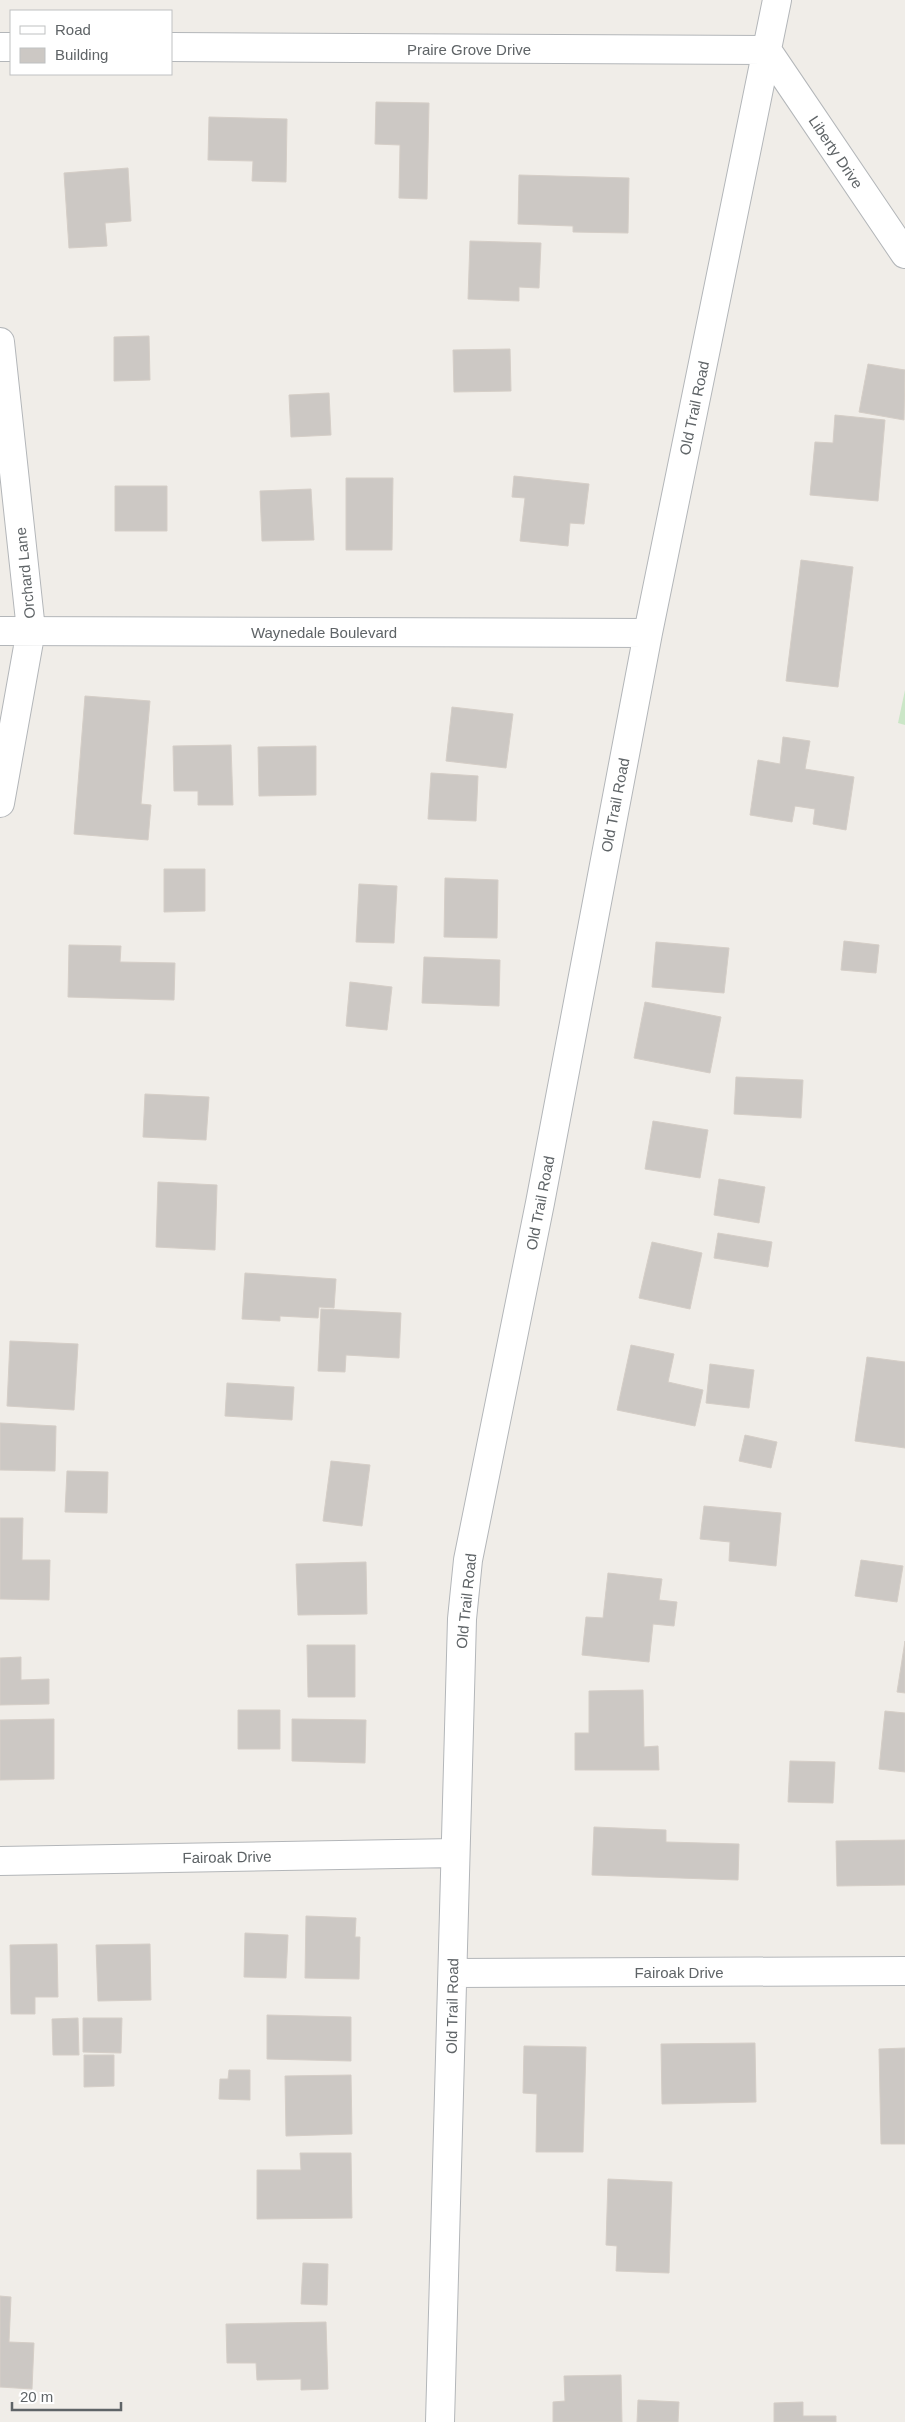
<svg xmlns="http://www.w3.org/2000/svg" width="905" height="2422" font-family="Arial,sans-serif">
<rect width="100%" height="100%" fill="#f0ede8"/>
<path fill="#cbe6c7" d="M905,690V725L898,723Z"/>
<path fill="#ccc8c4" stroke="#d5cec7" d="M376,102L429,103L427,199L399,198L400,145L375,144Z
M209,117L287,119L286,182L252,181L253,161L208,160Z
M128,168L131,221L105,223L107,246L69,248L64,173Z
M519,175L629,178L628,233L573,232V226L518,224Z
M470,241L541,243L539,288L519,287V301L468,299Z
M149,336L150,380L114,381V337Z
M510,349L511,391L454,392L453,350Z
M868,364L905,370L904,420L859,412Z
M329,393L331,435L291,437L289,395Z
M835,415L885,420L878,501L810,495L815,442L833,443Z
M514,476L589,484L584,524L570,523L568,546L520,541L525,498L512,497Z
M346,478H393L392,550H346Z
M115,486H167V531H115Z
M311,489L314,540L262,541L260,491Z
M801,560L853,567L838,687L786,681Z
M85,696L150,701L141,804L151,805L148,840L74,834Z
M452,707L513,714L506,768L446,761Z
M783,737L810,741L805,769L854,777L846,830L813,824L815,809L795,806L792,822L750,815L758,760L780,764Z
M231,745L233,805H198V791H174L173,746Z
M316,746V795L259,796L258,747Z
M431,773L478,776L476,821L428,819Z
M164,869H205V911L164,912Z
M445,878L498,880L497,938L444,937Z
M359,884L397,886L394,943L356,942Z
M844,941L879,945L876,973L841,970Z
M656,942L729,948L724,993L652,987Z
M69,945L121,946L120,962L175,963L174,1000L68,997Z
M424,957L500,960L499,1006L422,1003Z
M350,982L392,987L387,1030L346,1026Z
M645,1002L721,1017L710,1073L634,1058Z
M736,1077L803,1080L801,1118L734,1114Z
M145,1094L209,1097L206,1140L143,1137Z
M653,1121L708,1130L700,1178L645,1169Z
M719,1179L765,1187L759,1223L714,1215Z
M158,1182L217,1185L215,1250L156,1247Z
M718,1233L772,1242L768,1267L714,1258Z
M652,1242L702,1253L690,1309L639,1298Z
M245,1273L336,1279L334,1308L319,1307L318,1318L280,1316V1321L242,1319Z
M321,1309L401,1313L399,1358L346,1355L345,1372L318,1371Z
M10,1341L78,1344L74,1410L7,1406Z
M631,1345L674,1354L668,1382L703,1390L695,1426L617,1410Z
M867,1357L905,1362V1448L855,1441Z
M710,1364L754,1370L749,1408L706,1403Z
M227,1383L294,1387L292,1420L225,1416Z
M0,1423L56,1426L55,1471L0,1470Z
M745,1435L777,1442L771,1468L739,1461Z
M331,1461L370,1465L362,1526L323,1521Z
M67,1471L108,1472L107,1513L65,1512Z
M704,1506L781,1513L776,1566L729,1561L730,1542L700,1539Z
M0,1518H23L22,1560H50L49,1600L0,1599Z
M861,1560L903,1566L897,1602L855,1596Z
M366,1562L367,1614L298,1615L296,1564Z
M608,1573L662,1579L659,1600L677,1602L674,1626L653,1624L649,1662L582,1655L586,1617L603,1618Z
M905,1641V1693L897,1692Z
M307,1645H355V1697H308Z
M21,1657V1680L49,1679V1704L0,1705V1658Z
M643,1690L644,1747L658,1746L659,1770H575V1733H589V1691Z
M238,1710H280V1749H238Z
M885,1711L905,1713V1772L879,1769Z
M54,1719V1779L0,1780V1720Z
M292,1719L366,1720L365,1763L292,1761Z
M790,1761L835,1762L833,1803L788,1802Z
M594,1827L666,1830V1842L739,1844L738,1880L592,1875Z
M905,1840V1885L837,1886L836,1841Z
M306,1916L356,1918L355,1937H360L359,1979L305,1978Z
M245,1933L288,1935L286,1978L244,1977Z
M57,1944L58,1997H35V2014H11L10,1945Z
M150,1944L151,2000L98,2001L96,1945Z
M267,2015L351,2017V2061L267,2059Z
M78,2018L79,2055H53L52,2019Z
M83,2018H122L121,2053L83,2052Z
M755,2043L756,2102L662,2104L661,2044Z
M524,2046L586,2047L583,2152H536L537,2094L523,2093Z
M905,2048V2144H881L879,2049Z
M84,2055H114V2086L84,2087Z
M229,2070H250V2100L219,2099L220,2079H228Z
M351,2075L352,2134L286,2136L285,2076Z
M300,2153H351L352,2218L257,2219V2170H301Z
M608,2179L672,2182L669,2273L616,2271L617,2246L606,2245Z
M303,2263L328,2264L327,2305L301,2304Z
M0,2296L11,2297L9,2342L34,2343L32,2389L0,2387Z
M326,2322L328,2389L301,2390V2379L257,2380L256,2363H227L226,2324Z
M621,2375L622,2422H553V2402L565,2401L564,2376Z
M638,2400L679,2402L678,2422H637Z
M803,2402V2416H836V2422H774V2403Z"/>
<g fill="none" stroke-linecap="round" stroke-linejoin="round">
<g stroke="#b3b6b9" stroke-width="30">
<path id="minor" d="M0,47H11
M171,47L767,50L905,254
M0,342L31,630L0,803
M0,631L648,633
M0,1861L455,1853
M453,1973L905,1971
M440,2422L462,1619L468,1560L540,1203L648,633L777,0"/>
</g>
<use href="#minor" stroke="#fff" stroke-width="28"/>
</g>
<g text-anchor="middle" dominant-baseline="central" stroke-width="4" stroke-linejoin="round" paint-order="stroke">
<g font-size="15" fill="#5f6467" stroke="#fff">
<text x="469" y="49">Praire Grove Drive</text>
<text transform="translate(836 152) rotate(56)">Liberty Drive</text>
<text transform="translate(694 408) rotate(-78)">Old Trail Road</text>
<text transform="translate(25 573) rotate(-96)">Orchard Lane</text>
<text x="324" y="632">Waynedale Boulevard</text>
<text transform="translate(615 805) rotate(-79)">Old Trail Road</text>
<text transform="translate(540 1203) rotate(-79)">Old Trail Road</text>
<text transform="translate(466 1601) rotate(-84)">Old Trail Road</text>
<text transform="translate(227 1857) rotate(-1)">Fairoak Drive</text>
<text x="679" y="1972">Fairoak Drive</text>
<text transform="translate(452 2006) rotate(-89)">Old Trail Road</text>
</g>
</g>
<rect x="10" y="10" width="162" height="65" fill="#ffffff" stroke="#bfc1c2"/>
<rect x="20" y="26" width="25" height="8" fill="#ffffff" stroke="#bfc1c2"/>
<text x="55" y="35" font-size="15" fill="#5f6467">Road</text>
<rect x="20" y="48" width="25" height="15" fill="#ccc8c4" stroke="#bfc1c2"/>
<text x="55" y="60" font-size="15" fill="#5f6467">Building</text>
<path d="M12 2402v8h109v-8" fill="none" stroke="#5f6467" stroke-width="2.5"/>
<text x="20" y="2402" font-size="15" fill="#5f6467" stroke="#ffffff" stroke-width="4" paint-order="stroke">20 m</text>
</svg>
